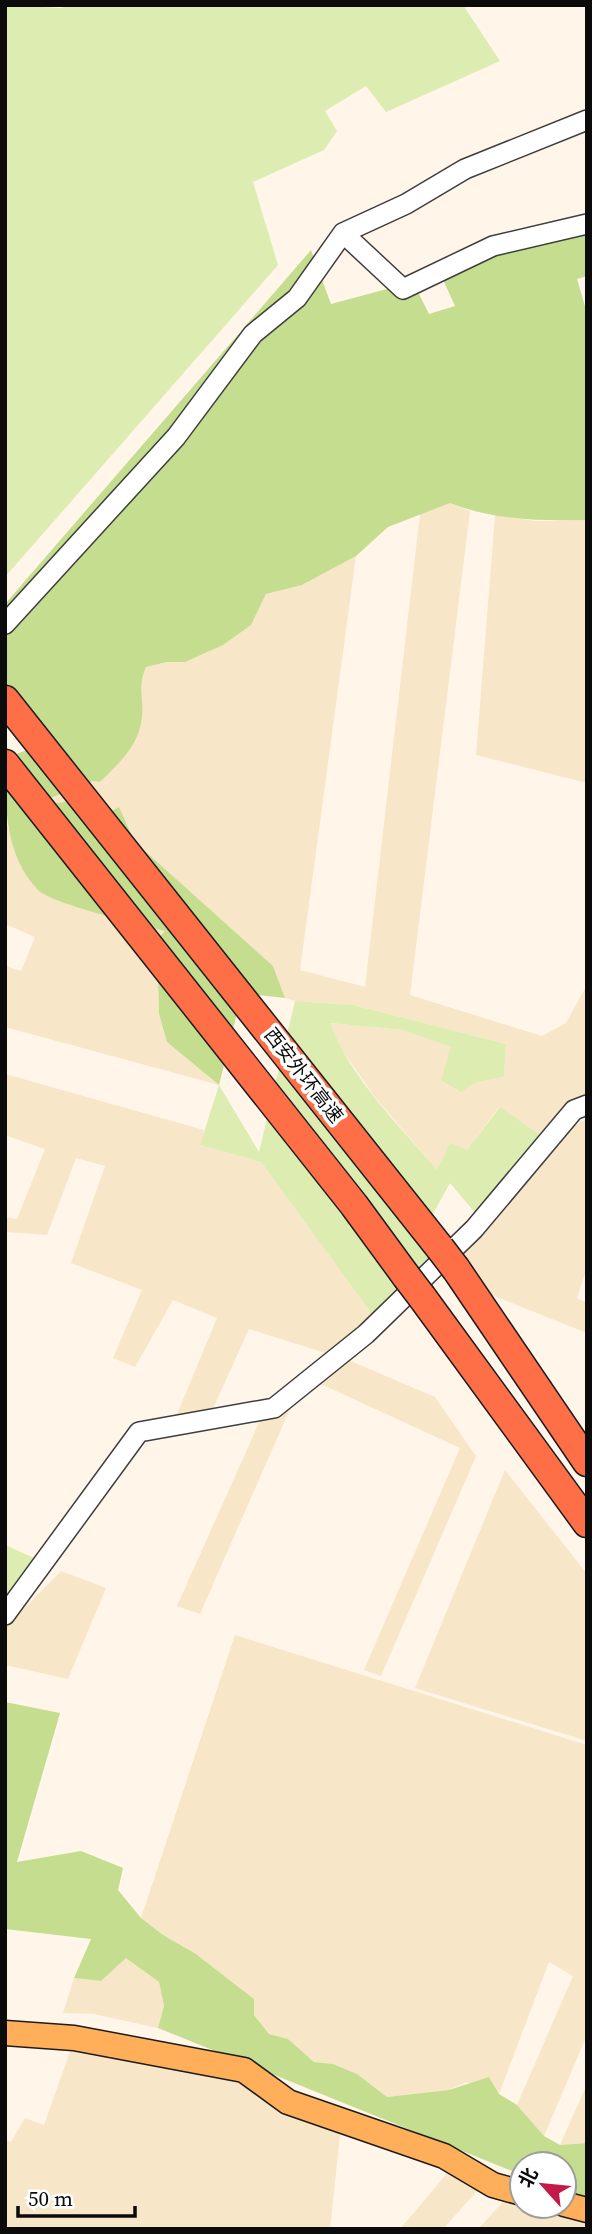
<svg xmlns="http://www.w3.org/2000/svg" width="592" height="2234" font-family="'Source Serif 4','Noto Sans SC',serif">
<rect width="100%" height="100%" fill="#fff5e9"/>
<path fill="#f7e7c8" d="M450,503L470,511L410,995L542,1036L566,1023L587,985V1103L539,1134L499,1107L467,1150L437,1170L374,1096L338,1044L330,1023L403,1030L452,1047L474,1083L504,1077L506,1044L353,1005L295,1001L285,998L273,966L135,842L119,807L103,815L27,808L93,781L100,782L142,717L139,683L146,667L167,662H185L251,625L266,594L302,585L356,556L300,970L365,987L420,514Z
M495,515L535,521L587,520V783L476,755Z
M5,819L21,862L99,914L166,931L158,974L159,1014L167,1042L219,1085L5,1027V966L21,971L35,937L5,924Z
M5,1074L204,1130L201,1145L261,1162L374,1317L328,1354L249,1329L211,1413L175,1419L217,1318L173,1300L135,1367L113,1358L142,1290L71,1263L105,1166L76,1158L47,1235L5,1232V1217L17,1219L45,1149L5,1135Z
M587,1119V1267L577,1298L587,1303V1333L449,1278L540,1144Z
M339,1356L435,1397L476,1456L381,1676L364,1670L460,1448L312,1380Z
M297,1393L200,1614L177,1606L262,1416Z
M505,1470L587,1574V1741L415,1688Z
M61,1571L106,1588L68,1679L5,1665V1628Z
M235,1635L587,1745V2035L544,2136L517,2105L573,1976L549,1962L499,2094L466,2082L449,2090L387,2097L357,2074L333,2064L314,2062L288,2039L269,2034L254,2015V1999L196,1954L163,1935L141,1918Z
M126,1957L159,1982L164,2006L158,2028L94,2014L63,2013L74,1978L101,1981Z
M77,2032L159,2048L341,2126L330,2229H5V2140L11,2142L25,2118L44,2125Z
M587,2084V2143L560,2145Z
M449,2171L484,2183L443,2229H400Z
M512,2192L522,2196V2206H549L587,2220V2229H478Z"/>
<path fill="#ddecb1" d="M5,5L61,8L70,5H463L500,61L386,112L366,86L325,111L337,131L324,150L253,182L278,265L5,577Z
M295,1001L353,1005L506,1044L504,1077L474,1083L461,1092L441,1080L451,1047L403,1030L330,1023C351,1079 399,1125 437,1170L450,1143L467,1150L500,1107L539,1134L482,1221L450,1183L424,1230L470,1242L374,1317L261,1162L200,1145L219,1085L259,1152Z
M5,1545L39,1560L5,1603Z"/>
<path fill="#c5dd8f" d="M587,227V276L577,279L587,313V520C540,521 493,520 450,503L388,527L356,556L302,585L266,594L251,625L223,645L185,662H167L146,667C137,688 144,697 142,717C139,746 119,763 100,782L93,781L31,806L66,802L103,815L119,807L135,842L273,966L285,998L258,995L237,1013L219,1085L167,1042L159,1014L158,974L147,952L165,931C142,925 52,904 38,890C4,855 5,803 5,758L52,741L5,705V604L311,250L331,304L413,282L429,314L455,306L439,271Z
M5,1702L60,1713L17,1862L81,1851L123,1868L118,1890L141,1918L163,1935L196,1954L254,1999V2015L269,2034L288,2039L314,2062L333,2064L357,2074L387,2097L449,2090L489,2077L499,2094L517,2105L544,2136L560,2145L587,2143V2201L564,2191V2164H522V2175L158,2028L164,2006L159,1982L126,1958L101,1981L74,1978L91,1939L5,1929Z"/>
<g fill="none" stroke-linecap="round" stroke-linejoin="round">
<g stroke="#3e3e3e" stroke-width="22">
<path id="minor" d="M343,233L403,289L493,246L587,224
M5,624L176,437L253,334L297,298L343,233L406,204L465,169L587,120
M5,1615L139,1432L274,1408L366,1334L474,1229L574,1110L587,1105"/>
</g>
<g stroke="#1c1c1c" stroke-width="27">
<path id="major" d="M5,2033L74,2038L244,2070L288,2102L444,2156L493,2185L522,2193
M564,2204L587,2210"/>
</g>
<g stroke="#1c1c1c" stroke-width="31">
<path id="highway" d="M5,700L440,1248
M5,764L354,1205L406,1276
M456,1269L587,1462
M422,1297L587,1523"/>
</g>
<use href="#minor" stroke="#fff" stroke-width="19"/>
<use href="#major" stroke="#ffaf59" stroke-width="24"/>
<use href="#highway" stroke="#ff6f47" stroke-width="28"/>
<g stroke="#1c1c1c" stroke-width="31" stroke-linecap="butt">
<path id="highway-bridge" d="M440,1248L456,1269
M406,1276L422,1297"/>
</g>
<use href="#highway-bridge" stroke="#ff6f47" stroke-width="28"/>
</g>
<g text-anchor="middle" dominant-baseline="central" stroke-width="7" stroke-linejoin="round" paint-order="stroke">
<g font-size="19" fill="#0b0b0b" stroke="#fff">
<text transform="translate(304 1075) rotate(52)">西安外环高速</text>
</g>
</g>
<rect width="592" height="2234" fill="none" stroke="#0b0b0b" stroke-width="14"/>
<g transform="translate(543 2185) rotate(297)"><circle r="33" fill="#ffffff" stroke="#9d9d9d" stroke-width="2"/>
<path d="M0-5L12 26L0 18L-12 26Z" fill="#c41a4b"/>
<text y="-10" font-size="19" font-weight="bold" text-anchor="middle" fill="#0b0b0b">北</text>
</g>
<path d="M18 2206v10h117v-10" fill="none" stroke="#0b0b0b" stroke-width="3.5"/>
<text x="28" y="2206" font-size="21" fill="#0b0b0b" stroke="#ffffff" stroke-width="5" paint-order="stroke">50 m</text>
</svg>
